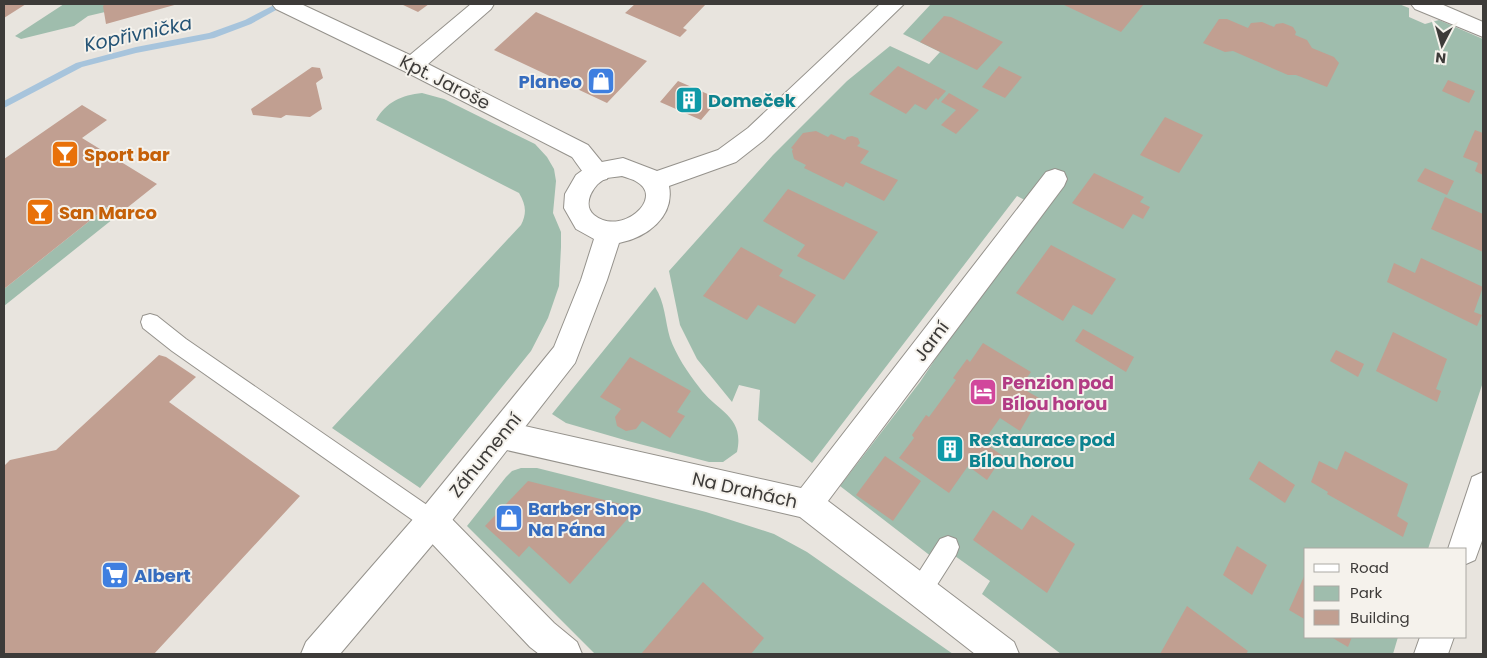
<svg xmlns="http://www.w3.org/2000/svg" width="1487" height="658" font-family="Poppins,sans-serif">
<rect width="100%" height="100%" fill="#e8e4de"/>
<path fill="#9fbdad" d="M64,4H105V12L88,16L74,26L21,39L15,36Z
M931,4H1399L1409,8V17L1425,24L1439,20L1483,39V382L1428,549H1306V637H1398L1393,654H1061L982,594L990,581L941,546L932,557L840,486L920,382L960,322L1044,210L1017,196L812,463L758,420L760,390L739,385L732,402L697,359L680,325L669,271L773,155L847,81L890,46L929,64L940,52L903,34Z
M422,93L444,99L535,144L547,157L554,169L556,181L553,213L561,232V247L559,286L548,318L531,351L420,488L332,428L521,225C527,213 526,205 519,193L376,120C386,102 402,95 422,93Z
M107,207L118,215L4,306V289Z
M655,287C665,302 665,321 670,338C676,355 688,373 699,387C717,412 745,416 737,452L723,462H709L628,441L566,423L552,414Z
M521,468H537L573,477L706,512L774,534L807,552L953,654H595L467,526L506,477L512,471Z"/>
<g fill="none" stroke-linecap="round" stroke-linejoin="round">
<path fill="#a7c4dc" fill-rule="evenodd" d="M276,4H287L251,24L214,38L136,53L82,67L4,108V101L76,63L136,47L209,33L245,20Z"/>
</g>
<path fill="#c19f91" d="M4,4H26L4,18Z
M105,4H178L106,24L103,6Z
M401,4H429L418,12Z
M635,4H706L683,28L687,30L680,37L625,13Z
M1062,4H1144L1121,32Z
M536,12L647,61L607,103L494,50Z
M944,16L951,17L1003,42L977,70L920,42Z
M1219,19H1227L1248,28L1251,23L1262,22L1274,27L1276,24L1283,23L1293,27L1296,32L1295,35L1307,40L1312,48L1334,57L1339,63L1327,87L1296,75H1288L1233,51L1225,52L1203,43Z
M898,66L946,91L938,100L936,98L926,110L915,104L906,114L869,94Z
M999,66L1022,77L1005,98L982,87Z
M312,67L320,68L323,78L316,83L322,109L310,117L286,115L281,118L253,115L251,109Z
M1448,80L1475,91L1469,103L1442,91Z
M678,81L719,99L701,120L660,102Z
M949,93L979,110L956,134L941,125L956,110L941,102Z
M82,105L107,120L82,138L157,184L118,215L107,207L4,289V159Z
M1165,117L1203,135L1179,173L1140,155Z
M1475,130L1483,133V175L1475,171L1478,163L1463,157Z
M816,131L828,137L831,134L845,140L847,137L852,136L858,138L860,143L857,146L869,151L860,163L898,180L884,201L846,182L843,187L804,168L806,165L794,159L792,151L793,149L791,148L803,133Z
M1425,168L1454,181L1447,195L1417,181Z
M1094,173L1144,197L1140,202L1150,207L1143,219L1133,214L1123,229L1072,203Z
M788,189L878,232L844,280L797,256L805,245L763,221Z
M1445,197L1483,214V252L1431,229Z
M1051,245L1116,279L1092,315L1073,305L1063,321L1016,293Z
M741,247L783,270L779,276L816,295L795,324L758,305L747,320L703,296Z
M1421,258L1483,287L1474,312L1482,315L1477,326L1387,282L1394,263L1415,273Z
M1083,329L1134,357L1126,372L1075,341Z
M1393,332L1447,359L1436,389L1441,391L1437,402L1376,371Z
M983,343L1031,372L1020,387L1039,398L1020,431L1000,418L983,442L1003,456L987,480L968,466L949,493L899,458L914,438L912,435L926,415L929,417L956,380L953,378L967,359L970,362Z
M1336,350L1364,364L1358,377L1330,361Z
M159,355L166,357L196,377L169,402L300,496L154,654H4V466L10,460L56,450Z
M630,357L691,391L677,412L685,416L670,438L642,421L636,429L626,431L617,426L615,417L621,409L600,397Z
M1345,451L1408,484L1397,516L1408,523L1403,537L1327,494L1328,492L1311,482L1319,461L1337,470Z
M885,456L921,481L893,521L856,495Z
M1259,461L1295,485L1285,503L1249,479Z
M528,481L637,508L570,584L529,546L519,557L485,526Z
M993,510L1022,530L1032,515L1075,544L1047,593L973,540Z
M1237,546L1267,565L1252,595L1223,575Z
M1306,572V620L1289,610Z
M703,582L764,638L751,654H641Z
M1187,606L1248,651L1246,654H1160Z
M1331,637H1352L1348,647Z"/>
<g fill="none" stroke-linecap="round" stroke-linejoin="round">
<g stroke="#95928c" stroke-width="2">
<path id="service" d="M150,314L157,316L186,339L440,514L443,521L440,528L432,531L424,528L172,351L143,328L141,322L143,316Z
M948,536L956,539L959,547L956,555L928,599L920,602L912,599L909,591L912,583L940,539Z"/>
</g>
<g stroke="#95928c" stroke-width="2">
<path id="minor" d="M272,4H301L410,55L471,4H494L491,9L428,64L588,145L610,172L607,179C588,185 582,170 572,157L404,71L276,9Z
M1411,4H1441L1483,22V37L1415,9Z
M1055,169L1064,172L1067,179L1064,186L828,501L1014,642L1019,654H975L800,517L502,449L492,445L487,435L492,425L502,421L801,488L1046,172Z
M1483,472V538L1475,560L1466,564V549H1448L1472,477Z
M432,506L443,510L554,623L577,642L582,654H539L530,647L421,532L416,521L421,510Z
M1420,637H1454L1448,654H1414Z"/>
</g>
<g stroke="#95928c" stroke-width="2">
<path id="secondary" d="M880,4H904L764,140L736,162L669,186C675,217 646,238 619,243L607,280L575,363L443,532L340,654H301L306,642L421,510L554,347L581,280L594,239L576,229L564,208L565,194L576,175L591,164L623,158L657,171L718,150L748,128ZM622,176C627,178 633,179 637,182C665,198 621,237 594,215C581,204 594,183 607,178C612,177 617,177 622,176Z"/>
</g>
<use href="#service" fill="#fff" fill-rule="evenodd"/>
<use href="#minor" fill="#fff" fill-rule="evenodd"/>
<use href="#secondary" fill="#fff" fill-rule="evenodd"/>
</g>
<defs>
<g id="shop-square" transform="scale(1.4375)"><rect x="-9" y="-9" width="18" height="18" rx="4" fill="#3f7fe0" stroke="#f5f2ec"/><path d="M-5-2.5h2.3a2.7 3.5 0 0 1 5.4 0H5L5.5 6h-11ZM-1.5-2.5h3a1.5 2.3 0 0 0-3 0Z" fill="#fff"/></g>
<g id="building-square" transform="scale(1.4375)"><rect x="-9" y="-9" width="18" height="18" rx="4" fill="#0f9aa8" stroke="#f5f2ec"/><path d="M-4-6H4V6H1V3H-1V6H-4ZM-2.5-4.3h1.7v1.8h-1.7ZM.8-4.3h1.7v1.8H.8ZM-2.5-1h1.7V.8h-1.7ZM.8-1h1.7V.8H.8Z" fill="#fff"/></g>
<g id="bar-square" transform="scale(1.4375)"><rect x="-9" y="-9" width="18" height="18" rx="4" fill="#e8710a" stroke="#f5f2ec"/><path d="M-6-5H6L.8 .8V4.5H3.5V6h-7V4.5H-.8V.8Z" fill="#fff"/></g>
<g id="hotel-square" transform="scale(1.4375)"><rect x="-9" y="-9" width="18" height="18" rx="4" fill="#d1479c" stroke="#f5f2ec"/><path d="M-6-4.5h1.5V1H6V5H4.5V3h-9V5H-6ZM-4 0a1.8 1.8 0 1 1 3.6 0ZM.5 0V-2.5h3Q6-2.5 6 0Z" fill="#fff"/></g>
<g id="supermarket-square" transform="scale(1.4375)"><rect x="-9" y="-9" width="18" height="18" rx="4" fill="#3f7fe0" stroke="#f5f2ec"/><path d="M-6-5.5h2.5l.6 2H6L4.5 2H-2.5L-4.4-4H-6ZM-1.5 3.2a1.3 1.3 0 1 0 .1 0ZM3 3.2a1.3 1.3 0 1 0 .1 0Z" fill="#fff"/></g>
</defs>
<g fill-rule="evenodd">
<use href="#shop-square" x="601" y="81"/>
<use href="#building-square" x="689" y="100"/>
<use href="#bar-square" x="65" y="154"/>
<use href="#bar-square" x="40" y="212"/>
<use href="#hotel-square" x="983" y="392"/>
<use href="#building-square" x="950" y="449"/>
<use href="#shop-square" x="509" y="518"/>
<use href="#supermarket-square" x="115" y="575"/>
</g>
<g text-anchor="middle" dominant-baseline="central" stroke-width="4" stroke-linejoin="round" paint-order="stroke">
<g font-size="18" font-weight="bold" fill="#366cbe" stroke="#f5f2ec" text-anchor="start">
<text x="582" y="81" text-anchor="end">Planeo</text>
<text x="528" y="508">Barber Shop<tspan x="528" dy="21">Na Pána</tspan></text>
<text x="134" y="575">Albert</text>
</g>
<g font-size="18" fill="#3d3b39" stroke="#f5f2ec">
<text transform="translate(445 82) rotate(27)">Kpt. Jaroše</text>
<text transform="translate(931 341) rotate(-53)">Jarní</text>
<text transform="translate(485 455) rotate(-51)">Záhumenní</text>
<text transform="translate(745 490) rotate(13)">Na Drahách</text>
</g>
<g font-size="18" font-weight="bold" fill="#0d838f" stroke="#f5f2ec" text-anchor="start">
<text x="708" y="100">Domeček</text>
<text x="969" y="439">Restaurace pod<tspan x="969" dy="21">Bílou horou</tspan></text>
</g>
<g font-size="18" font-weight="bold" fill="#c56008" stroke="#f5f2ec" text-anchor="start">
<text x="84" y="154">Sport bar</text>
<text x="59" y="212">San Marco</text>
</g>
<g font-size="18" font-weight="bold" fill="#b23c85" stroke="#f5f2ec" text-anchor="start">
<text x="1002" y="382">Penzion pod<tspan x="1002" dy="21">Bílou horou</tspan></text>
</g>
<g font-size="19" font-style="italic" fill="#245375" stroke="#f5f2ec">
<text transform="translate(138 34) rotate(-12)">Kopřivnička</text>
</g>
</g>
<rect width="1487" height="658" fill="none" stroke="#3d3b39" stroke-width="10"/>
<rect x="1304" y="548" width="162" height="90" fill="#f5f2ec" stroke="#aba9a4"/>
<rect x="1314" y="564" width="25" height="8" fill="#ffffff" stroke="#aba9a4"/>
<text x="1350" y="573" font-size="15" fill="#3d3b39">Road</text>
<rect x="1314" y="586" width="25" height="15" fill="#9fbdad" stroke="#aba9a4"/>
<text x="1350" y="598" font-size="15" fill="#3d3b39">Park</text>
<rect x="1314" y="610" width="25" height="15" fill="#c19f91" stroke="#aba9a4"/>
<text x="1350" y="623" font-size="15" fill="#3d3b39">Building</text>
<g transform="translate(1442 45) rotate(186)" stroke="#f5f2ec" stroke-width="4" paint-order="stroke">
<path d="M0-4L9 19L0 12L-9 19Z" fill="#3d3b39"/>
<text y="-8" font-size="14" font-weight="bold" text-anchor="middle" fill="#3d3b39">N</text>
</g>
</svg>
